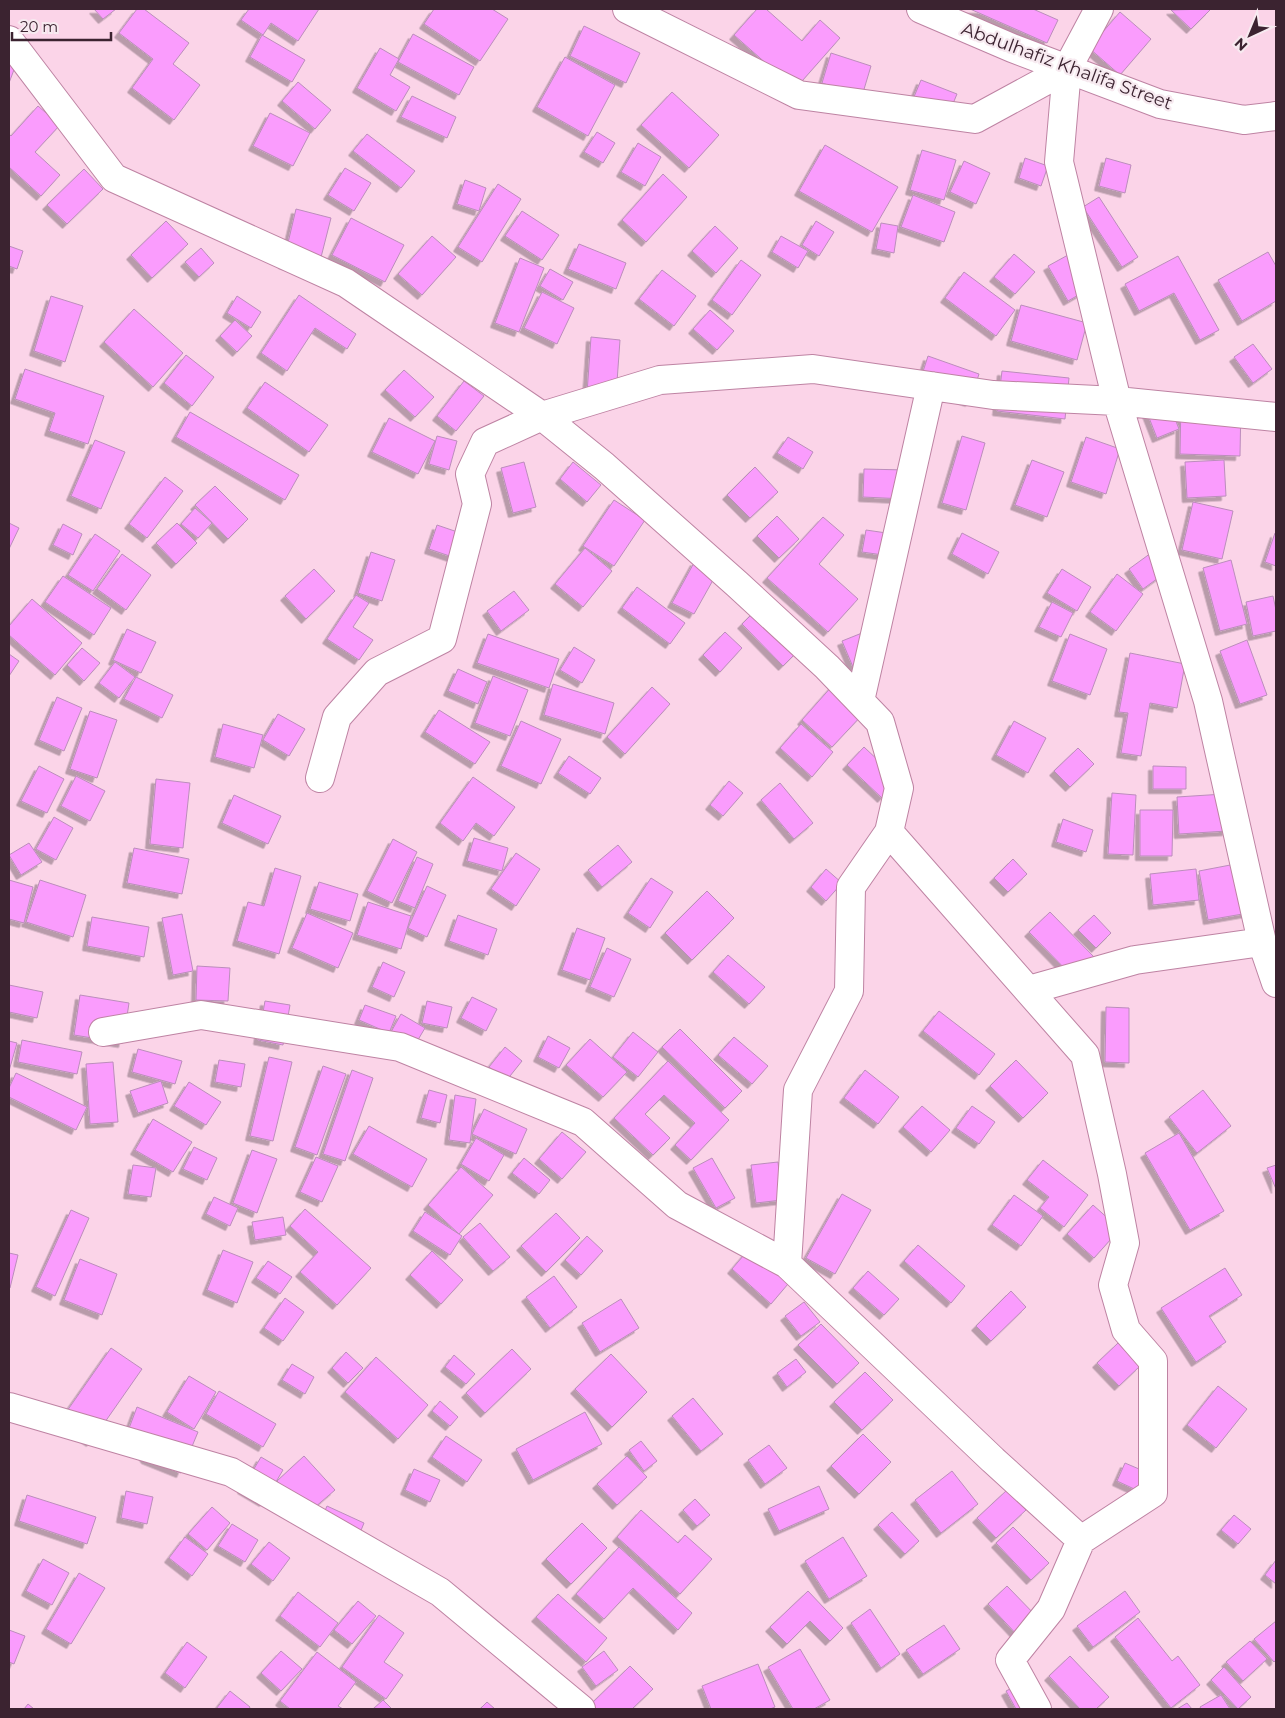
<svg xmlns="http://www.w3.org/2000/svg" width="1285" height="1718" font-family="Montserrat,sans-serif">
<defs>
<filter id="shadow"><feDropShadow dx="-4.5" dy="4.5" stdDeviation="0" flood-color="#0004"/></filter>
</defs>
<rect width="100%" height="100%" fill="#fbd4e8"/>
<path fill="#fa9cfd" stroke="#bb8dbb" filter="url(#shadow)" d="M94,9H116L103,19Z
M137,9H144L189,43L173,64L200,85L174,120L132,88L153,59L119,33Z
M249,9H319L298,41L271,23L263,35L241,20Z
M434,9H492L508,19L480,61L424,24Z
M757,9H766L802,41L820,20L840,38L795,89L734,35Z
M970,9H1033L1058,20L1047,43Z
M1208,9L1210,10L1191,29L1171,10Z
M1120,12L1151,39L1120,75L1089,48Z
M584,26L640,53L626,83L570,56Z
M413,34L474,67L459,95L398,62Z
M262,35L305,60L292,82L250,57Z
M380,48L399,59L390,75L410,87L396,111L357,88Z
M831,53L871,66L862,96L822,83Z
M565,57L615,85L588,136L537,107Z
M9,64L15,67L9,83Z
M921,80L957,94L947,118L911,104Z
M298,82L331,110L315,129L282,101Z
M672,92L719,135L689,168L641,125Z
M412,96L456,117L447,138L401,117Z
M38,106L60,125L35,152L60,175L41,196L9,167V134L11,136Z
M270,113L310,133L293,166L253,146Z
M597,132L615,143L603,163L584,152Z
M367,134L415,171L401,188L353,151Z
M638,143L661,157L645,186L621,172Z
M825,145L898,187L872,232L799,191Z
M922,150L956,160L944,200L910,190Z
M1025,158L1048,166L1041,186L1019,178Z
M1106,158L1131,165L1125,193L1099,186Z
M964,161L990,173L976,204L950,192Z
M345,168L371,183L354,211L328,195Z
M84,169L103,189L67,224L47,205Z
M663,174L687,197L646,242L622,220Z
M465,180L486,188L479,211L457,204Z
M498,184L521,199L482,262L458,247Z
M913,195L955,212L944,242L901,227Z
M1099,197L1138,257L1122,267L1083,207Z
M296,209L331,218L317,273L283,264Z
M522,211L559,235L542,260L505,236Z
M351,218L404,245L385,282L332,255Z
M166,221L188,244L152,278L131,255Z
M816,221L834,232L819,256L802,245Z
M881,223L898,226L894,253L876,249Z
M715,226L738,248L716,273L692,251Z
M432,236L456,257L422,295L398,274Z
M781,236L808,251L798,268L772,252Z
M579,244L626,263L616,289L568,269Z
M9,246L23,251L17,269L9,266Z
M201,248L214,263L199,277L185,262Z
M1268,252L1276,266V301L1242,321L1218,280Z
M1014,254L1035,272L1015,294L994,277Z
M1068,255L1087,290L1068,301L1048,266Z
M1178,256L1219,330L1200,340L1174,293L1139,311L1125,284Z
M520,258L544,268L519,332L495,323Z
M741,260L761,275L732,315L712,300Z
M550,269L573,282L563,300L540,286Z
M662,270L696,296L674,326L639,299Z
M964,272L1015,310L996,336L945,298Z
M542,292L574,308L557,344L524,328Z
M299,295L356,334L347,349L315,328L287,371L261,353Z
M51,296L83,306L65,362L34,351Z
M237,296L261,312L251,328L227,313Z
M1021,305L1087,323L1077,360L1011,341Z
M134,309L183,353L153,387L104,342Z
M710,310L734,331L717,350L693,329Z
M235,320L252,336L237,352L220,336Z
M591,337L620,340L616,396L587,393Z
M1253,344L1272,369L1253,383L1234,357Z
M186,355L214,377L192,406L164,383Z
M928,356L979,374L970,402L919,384Z
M25,369L104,396L88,444L49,431L55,413L15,399Z
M404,370L434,397L415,417L385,390Z
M1002,371L1069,378L1065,419L997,411Z
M464,381L484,396L456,431L437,416Z
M265,382L328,425L309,452L247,408Z
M1181,400L1241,402L1240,456L1180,454Z
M1168,401L1179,429L1157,438L1146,410Z
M190,412L299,475L285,500L176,437Z
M389,418L435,441L418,474L372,452Z
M437,436L457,441L449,470L429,464Z
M962,436L985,443L966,510L942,503Z
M788,437L813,452L803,469L777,453Z
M1086,437L1120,449L1106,494L1071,482Z
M95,440L125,452L101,509L71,496Z
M1032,460L1064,472L1047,517L1015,505Z
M1224,460L1226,496L1187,498L1185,462Z
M524,462L536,507L513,513L501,468Z
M573,462L601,485L587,502L560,479Z
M755,467L778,492L750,518L727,495Z
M864,469L906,470L905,499L863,497Z
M165,477L183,491L147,538L129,524Z
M215,486L248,519L228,539L195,505Z
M614,500L645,520L614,566L583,546Z
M1193,502L1233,511L1222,559L1182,550Z
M195,508L212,523L198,538L181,524Z
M777,516L799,539L779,558L757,536Z
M823,517L844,535L819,564L858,599L828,632L767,578Z
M9,523L19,528L9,549Z
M177,523L197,543L176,564L156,543Z
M63,524L82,534L73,555L53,545Z
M437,525L481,540L473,564L429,549Z
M866,530L907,536L904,558L862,552Z
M962,533L999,552L988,574L952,554Z
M1275,533H1276V566L1265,562Z
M95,534L120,551L93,591L68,575Z
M585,548L612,571L583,607L555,584Z
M371,552L395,560L382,601L358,593Z
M1151,553L1165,573L1143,589L1129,569Z
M122,554L151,575L126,610L97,589Z
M1231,560L1247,624L1220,631L1203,568Z
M695,561L717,573L694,614L672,603Z
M314,569L335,591L306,619L285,596Z
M1062,569L1091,587L1077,611L1047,593Z
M1117,574L1143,594L1116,631L1090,612Z
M63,576L111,608L94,635L45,602Z
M637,587L685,623L670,644L622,608Z
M514,591L529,610L501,631L487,611Z
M356,595L369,603L353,627L373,640L359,660L327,639Z
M1273,596L1276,610V631L1253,636L1246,602Z
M32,599L82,643L55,675L9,635V626Z
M1052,602L1073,613L1061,637L1039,627Z
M760,606L801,648L783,666L742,624Z
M127,629L156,642L141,673L113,660Z
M725,632L742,648L720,672L703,655Z
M862,633L873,659L853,667L842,641Z
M488,634L559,659L549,688L477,663Z
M1070,634L1107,649L1090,695L1052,681Z
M1247,640L1267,695L1240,704L1220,651Z
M574,647L595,660L582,683L560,670Z
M82,648L100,663L84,681L67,665Z
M1130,653L1185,664L1177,708L1150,703L1141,756L1121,753L1128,713L1119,712Z
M9,654L19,661L9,676Z
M115,662L135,677L119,698L99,683Z
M458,669L487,682L478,704L448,691Z
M493,676L528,690L510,736L475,723Z
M136,677L173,695L162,718L124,699Z
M553,684L614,703L605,734L544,715Z
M833,685L864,713L832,747L802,720Z
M652,687L670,704L625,754L607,737Z
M57,697L82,708L64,751L39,740Z
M439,710L490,742L475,764L425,732Z
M90,711L117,720L97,778L70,769Z
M278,714L305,729L289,756L263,740Z
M521,721L561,739L541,784L501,766Z
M1014,721L1046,738L1028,773L996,755Z
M223,724L263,735L254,768L215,757Z
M801,724L833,752L812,777L780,748Z
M864,747L899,780L882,798L847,765Z
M1078,748L1094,764L1070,787L1054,771Z
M569,756L601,778L590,794L558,773Z
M39,766L64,779L47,813L21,801Z
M1153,766L1186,767V789H1153Z
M76,776L105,791L90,821L61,806Z
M473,777L515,807L494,836L476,823L463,841L440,823Z
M156,779L190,783L183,848L150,844Z
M729,781L743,793L723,816L710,805Z
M780,783L813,823L794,839L761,800Z
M1112,793L1136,795L1133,855L1108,854Z
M1224,794L1227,831L1179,834L1177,797Z
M234,795L281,816L268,844L222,823Z
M1140,810H1173L1172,856H1140Z
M54,817L73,828L56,860L36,849Z
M1063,819L1093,830L1086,852L1056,842Z
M474,838L508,848L502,871L467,861Z
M393,839L417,852L392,903L367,891Z
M29,843L42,862L21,875L9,855Z
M618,845L632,862L602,887L588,870Z
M134,848L189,859L182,894L127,883Z
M516,853L540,869L516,906L491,889Z
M417,857L433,864L415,908L398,901Z
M1013,859L1027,874L1008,892L994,878Z
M1246,862L1254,912L1208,920L1199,871Z
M275,868L301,876L279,954L237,941L248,902L264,906Z
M826,869L842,883L826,901L811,887Z
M1196,869L1199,900L1153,905L1150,874Z
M651,878L673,892L650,928L628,913Z
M9,880L33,887L24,923L9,919Z
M40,880L86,895L73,937L26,922Z
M319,882L358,894L350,921L310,909Z
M427,886L446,895L427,937L408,928Z
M707,891L734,918L692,960L665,933Z
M368,902L411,916L401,949L357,935Z
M1050,912L1096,959L1075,979L1029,932Z
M307,913L353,933L338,968L292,948Z
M182,914L193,971L173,975L162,918Z
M458,915L497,929L488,955L449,941Z
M1094,915L1111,933L1096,948L1078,930Z
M92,917L149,927L144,957L87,946Z
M577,928L605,938L590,980L562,970Z
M607,948L631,959L614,997L590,987Z
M728,955L765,987L749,1004L713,972Z
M383,962L405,972L394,997L372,987Z
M197,966L230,968L228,1001L196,1000Z
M9,985L43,992L37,1018L9,1012Z
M80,995L129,1003L123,1043L74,1035Z
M472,997L497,1009L486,1031L461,1018Z
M265,1001L290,1005L283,1045L258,1040Z
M427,1001L452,1007L447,1028L422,1023Z
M365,1005L396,1016L389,1033L359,1020Z
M1106,1007L1129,1008V1063L1105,1062Z
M939,1011L995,1054L979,1075L923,1031Z
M401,1014L425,1028L409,1055L386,1041Z
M680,1029L742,1091L725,1108L662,1047Z
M633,1032L658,1052L638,1077L613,1057Z
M548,1036L570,1048L559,1068L538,1057Z
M734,1037L768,1066L752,1084L718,1055Z
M590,1039L627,1072L603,1097L566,1065Z
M22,1040L82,1052L77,1074L18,1062Z
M9,1041L17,1043L9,1071Z
M505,1047L522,1061L506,1081L489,1067Z
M138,1049L182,1061L175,1084L132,1072Z
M269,1057L292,1062L273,1141L250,1136Z
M219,1060L245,1064L241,1087L215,1082Z
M1016,1060L1048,1093L1023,1118L990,1086Z
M668,1061L729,1120L691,1160L675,1145L695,1123L664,1095L645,1114L670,1138L653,1155L614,1118Z
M113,1062L118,1122L90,1124L86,1064Z
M323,1066L346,1074L317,1155L295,1147Z
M352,1070L373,1078L345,1161L323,1154Z
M865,1070L899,1097L878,1124L844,1098Z
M16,1073L87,1107L76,1130L9,1097V1088Z
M161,1081L168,1103L138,1113L130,1091Z
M189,1082L221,1102L206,1125L174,1106Z
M429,1090L447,1095L440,1123L421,1118Z
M1203,1090L1231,1126L1197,1153L1169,1117Z
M455,1095L476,1099L470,1143L449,1140Z
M922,1106L950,1130L931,1152L903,1127Z
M972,1106L995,1122L979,1144L956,1128Z
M484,1109L527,1129L516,1154L472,1134Z
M153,1119L192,1142L173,1172L135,1150Z
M369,1126L427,1159L412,1187L353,1154Z
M562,1132L586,1152L562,1179L539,1159Z
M1179,1133L1224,1211L1190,1230L1145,1153Z
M476,1138L504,1155L489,1181L461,1164Z
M194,1147L217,1158L207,1180L183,1169Z
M252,1150L277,1159L257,1213L233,1203Z
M316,1157L338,1166L322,1202L300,1192Z
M524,1158L550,1180L539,1194L512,1173Z
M712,1158L735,1198L716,1208L693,1168Z
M1043,1160L1088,1195L1064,1227L1040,1208L1049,1197L1027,1180Z
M778,1162L782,1200L756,1203L751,1165Z
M133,1165L156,1168L151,1197L128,1194Z
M1276,1165V1189L1267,1168Z
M461,1167L493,1195L459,1234L428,1205Z
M842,1194L871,1210L835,1274L806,1258Z
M1014,1195L1043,1216L1021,1246L992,1225Z
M214,1197L238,1208L230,1226L206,1214Z
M1093,1205L1120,1229L1094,1258L1067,1234Z
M305,1209L371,1268L337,1305L300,1272L318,1252L290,1226Z
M71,1210L89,1218L55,1296L36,1287Z
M425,1212L462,1236L450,1255L413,1231Z
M556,1213L580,1238L546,1272L521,1246Z
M283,1217L286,1235L255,1240L252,1222Z
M480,1223L510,1257L493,1271L463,1237Z
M587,1236L603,1251L581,1275L565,1260Z
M918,1245L965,1286L951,1303L904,1261Z
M749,1249L788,1284L771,1304L732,1269Z
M223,1250L253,1262L237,1303L207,1290Z
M432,1251L463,1280L441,1304L410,1275Z
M9,1253L18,1255L10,1288L9,1287Z
M80,1259L117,1274L102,1315L64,1300Z
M268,1261L292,1277L280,1294L256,1278Z
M1225,1268L1242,1295L1209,1316L1226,1342L1196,1362L1161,1308Z
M868,1271L899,1299L884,1315L853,1288Z
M554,1276L577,1307L550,1328L526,1297Z
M1011,1291L1026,1307L991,1341L976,1326Z
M285,1298L304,1312L283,1341L264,1328Z
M621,1299L639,1328L600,1352L582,1323Z
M804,1302L820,1322L801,1336L785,1316Z
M821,1324L859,1363L837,1384L798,1345Z
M1118,1343L1140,1366L1119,1386L1097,1363Z
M111,1348L142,1369L91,1442L60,1421Z
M512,1349L531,1369L485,1413L466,1393Z
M346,1352L363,1368L348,1383L332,1368Z
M611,1354L647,1392L612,1427L575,1389Z
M454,1355L475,1374L466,1384L445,1367Z
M376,1357L428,1405L398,1439L345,1392Z
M796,1359L806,1372L787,1387L777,1373Z
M292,1364L314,1377L305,1394L282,1380Z
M865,1372L893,1400L862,1430L834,1402Z
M189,1376L216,1392L194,1429L167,1412Z
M1218,1386L1247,1409L1216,1448L1187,1425Z
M219,1391L276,1424L263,1447L206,1414Z
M693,1398L723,1434L701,1451L672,1416Z
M440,1401L458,1417L450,1426L432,1411Z
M137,1407L198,1432L181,1473L146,1459L128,1431Z
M585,1412L602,1444L533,1480L516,1449Z
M863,1434L891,1462L859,1494L831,1466Z
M446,1436L482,1460L467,1482L432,1457Z
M641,1441L657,1461L644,1471L629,1450Z
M769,1445L787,1468L765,1484L748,1460Z
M304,1456L335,1490L307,1514L277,1481Z
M627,1456L647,1477L617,1505L597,1484Z
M261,1457L283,1470L264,1502L242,1489Z
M1125,1463L1153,1475L1145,1494L1117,1481Z
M414,1469L440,1480L430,1502L405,1490Z
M952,1471L978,1504L941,1533L915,1500Z
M819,1486L829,1509L779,1531L768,1509Z
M1007,1490L1026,1510L996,1538L977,1518Z
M126,1491L153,1497L147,1524L121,1518Z
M27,1495L96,1517L87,1544L19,1521Z
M695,1499L710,1515L697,1526L683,1510Z
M327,1506L364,1523L355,1545L317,1529Z
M212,1507L230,1523L207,1550L188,1534Z
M641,1510L678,1543L685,1535L712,1559L680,1594L617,1537Z
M892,1512L919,1541L905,1554L878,1525Z
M1234,1515L1251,1529L1238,1544L1221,1530Z
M582,1523L607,1548L571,1584L546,1559Z
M232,1524L258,1540L245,1562L218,1546Z
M1013,1527L1049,1563L1031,1580L996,1543Z
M185,1537L208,1554L192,1576L169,1558Z
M843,1537L867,1576L829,1599L805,1561Z
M269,1542L290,1558L273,1581L251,1564Z
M619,1547L692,1613L678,1630L633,1588L604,1619L576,1594Z
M43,1559L69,1573L52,1605L26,1591Z
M1276,1560V1584L1265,1575Z
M79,1573L105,1588L71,1644L46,1629Z
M1007,1586L1040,1620L1021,1639L988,1604Z
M808,1591L843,1628L830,1641L810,1621L787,1644L770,1627Z
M1125,1591L1140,1612L1093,1647L1077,1626Z
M298,1592L338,1623L320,1647L280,1616Z
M558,1594L607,1638L586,1662L536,1617Z
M358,1601L376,1616L352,1644L334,1630Z
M870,1609L900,1654L881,1668L851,1623Z
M379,1615L404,1633L384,1662L403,1675L386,1699L342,1667Z
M1138,1618L1172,1661L1178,1656L1200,1685L1171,1708L1115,1637Z
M1276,1621V1660L1274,1662L1254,1639Z
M944,1625L960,1649L923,1674L906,1650Z
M9,1630L25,1636L14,1664L9,1662Z
M1250,1641L1267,1659L1243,1681L1226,1662Z
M187,1642L207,1657L185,1688L165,1673Z
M800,1649L830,1700L814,1709H793L768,1667Z
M281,1651L302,1669L281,1691L261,1673Z
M604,1651L618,1670L596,1686L582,1667Z
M317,1652L356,1682L338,1706L343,1709H290L280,1701Z
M1070,1656L1109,1697L1096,1709H1080L1049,1676Z
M758,1664L775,1707L770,1709H711L702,1686Z
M630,1666L653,1689L632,1709H593L590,1705Z
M1224,1667L1251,1697L1238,1709L1211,1680Z
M1028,1680L1042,1709H1016L1006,1691Z
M230,1691L250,1707L249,1709H216Z
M1221,1695L1230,1709H1201L1200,1707Z
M383,1700L392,1709H373Z
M487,1702L495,1709H480Z
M1187,1703L1192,1709H1177Z
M28,1704L34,1709H24Z"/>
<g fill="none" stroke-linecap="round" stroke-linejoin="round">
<g stroke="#be83a3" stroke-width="30">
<path id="street" d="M627,9L799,95L975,119L1067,69
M1099,9L1067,69L1059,162L1117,401L1208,701L1262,942L1276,983
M9,40L114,178L346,283L542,416L660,380L813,369L993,395L1117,401L1276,417
M860,701L931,386
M320,778L337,717L377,672L442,639L477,504L470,474L485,442L542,416L604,466L737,584L827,667L880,722L899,788L889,832L1085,1055L1112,1174L1125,1243L1113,1285L1126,1330L1153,1361V1493L1081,1540
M889,832L851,887L849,991L798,1090L787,1264L993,1460L1081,1540L1051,1609L1010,1660L1037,1709
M1029,990L1135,960L1262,942
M103,1032L201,1015L400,1047L583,1122L677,1205L787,1264
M9,1407L231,1472L440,1592L581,1709"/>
</g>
<g stroke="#be83a3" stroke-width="30">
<path id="secondary" d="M921,9L1012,48L1160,104L1244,120L1276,116"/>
</g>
<use href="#street" stroke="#fff" stroke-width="28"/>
<use href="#secondary" stroke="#fff" stroke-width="28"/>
</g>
<g text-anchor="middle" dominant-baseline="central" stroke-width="4.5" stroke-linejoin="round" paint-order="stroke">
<g font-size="18" fill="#3b2330" stroke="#f7eaf0">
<text transform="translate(1067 66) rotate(20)">Abdulhafiz Khalifa Street</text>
</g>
</g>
<rect width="1285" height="1718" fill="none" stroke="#3b2330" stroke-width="20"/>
<g transform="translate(1250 35) rotate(224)" stroke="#f7eaf0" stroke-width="4" paint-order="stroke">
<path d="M0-4L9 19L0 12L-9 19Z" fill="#3b2330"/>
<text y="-8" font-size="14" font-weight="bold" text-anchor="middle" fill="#3b2330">N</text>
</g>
<path d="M12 32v8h99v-8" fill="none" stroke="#3b2330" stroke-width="2.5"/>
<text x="20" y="32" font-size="15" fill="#3b2330" stroke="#f7eaf0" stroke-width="4" paint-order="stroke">20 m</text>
</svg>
